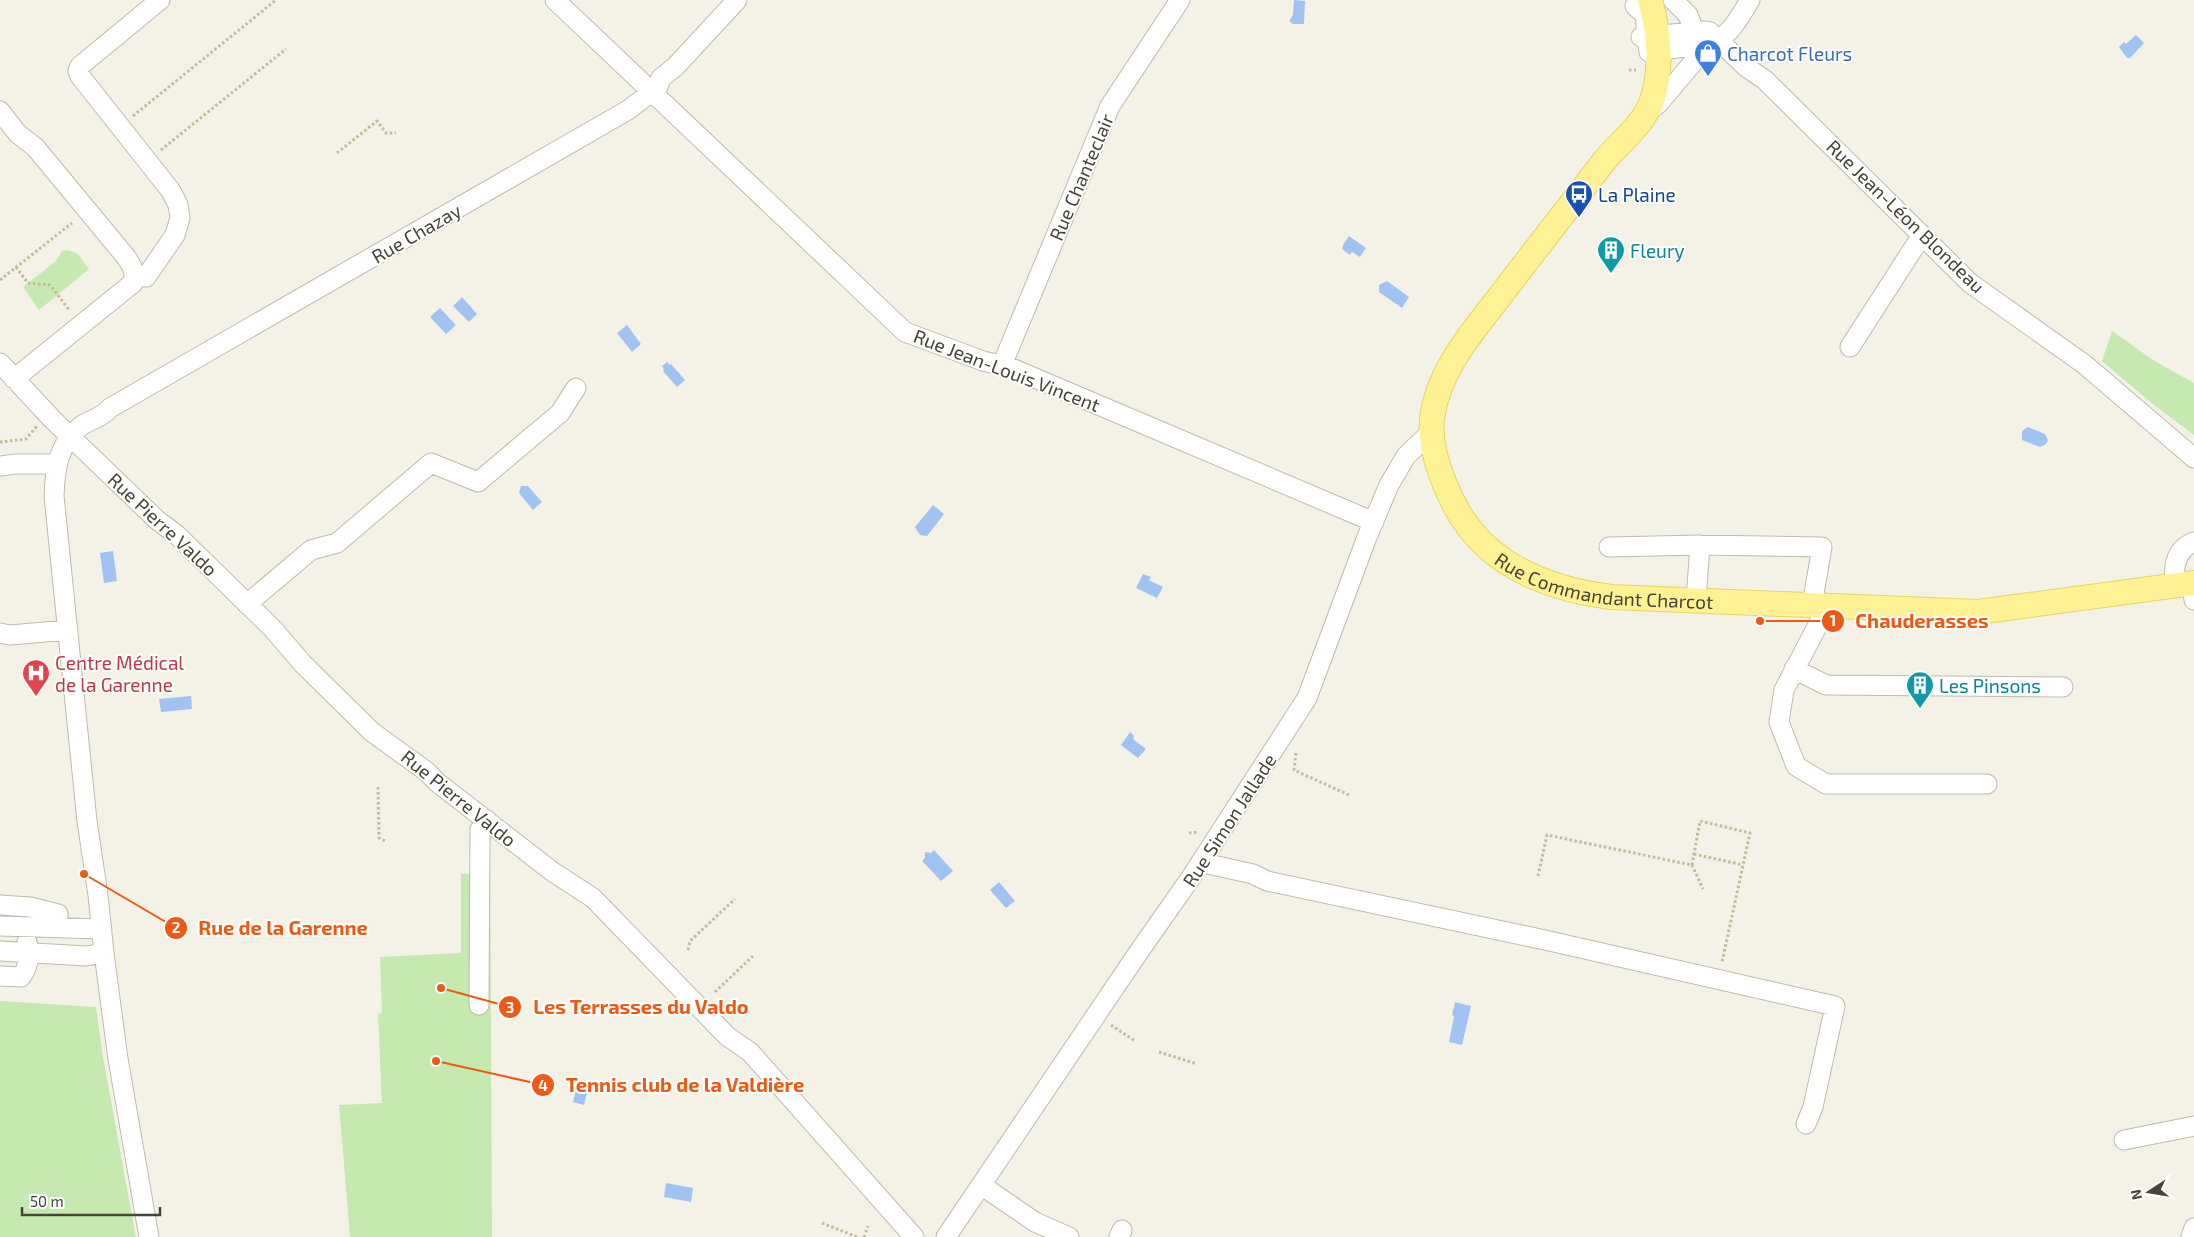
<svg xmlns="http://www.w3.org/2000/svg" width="2194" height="1237" font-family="'Exo 2',sans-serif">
<rect width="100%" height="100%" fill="#f4f2e6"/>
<path fill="#c5e9ae" d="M68,250L78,254L89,269L39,310L23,287L56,261L62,251Z
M2112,331L2153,360L2194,383V435L2154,405L2102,361Z
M475,824L490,836L492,1237H350L339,1105L382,1103L378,1014L382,1013L380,957L461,953V874H475Z
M0,1001L96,1007L103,1057L136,1237H0Z"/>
<path fill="#a0c3f3" d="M1294,0L1305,1L1304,24H1293L1289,21L1293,15Z
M2136,35L2144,43L2130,58H2127L2119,47L2124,42L2126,44Z
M1349,236L1366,248L1360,257L1352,252L1350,255L1342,249L1343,245Z
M1387,281L1409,297L1402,308L1379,292V285Z
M462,297L477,314L469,322L453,306Z
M440,308L456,325L446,334L430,317Z
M627,325L641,344L632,352L617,333Z
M667,362L670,365L671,364L685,380L677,387L663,371L664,370L662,366Z
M2028,427L2045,434L2048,440L2046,444L2040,447L2022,440V431Z
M521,486H528L542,502L533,510L519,493Z
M933,505L944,514L927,536L920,535L915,527Z
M113,551L117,581L104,583L100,553Z
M1143,574L1151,577L1149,580L1163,587L1157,598L1136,588Z
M191,696L192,709L161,712L159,699Z
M1130,732L1134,736L1133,739L1146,749L1138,758L1121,745Z
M934,850L953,871L941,881L922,861L925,858V852L931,853Z
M999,882L1015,901L1006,908L990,890Z
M1455,1002L1471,1006L1462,1045L1449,1042L1454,1016L1452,1015Z
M585,1080L589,1084L584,1105L573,1102L578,1081Z
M666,1183L693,1188L691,1202L664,1197Z"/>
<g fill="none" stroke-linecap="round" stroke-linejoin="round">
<g stroke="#bfbba9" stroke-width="21">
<path id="minor" d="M555,0L905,332L983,361L1009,367L1374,522
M1635,6L1645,15L1649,52C1659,51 1667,49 1677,48C1722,44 1727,39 1750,0
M1641,37L1703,31L1710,32L1746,67L1765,80L1970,283L2084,364L2194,458
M0,111L18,134L35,147L126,257C132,266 136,272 133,283L14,379
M1648,111L1658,104L1696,59L1694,31L1688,15L1673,0
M135,276L146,277L175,235L180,218L178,205L171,191L80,76L78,71L80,66L160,0
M1850,347L1922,235
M0,363L52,419L157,520L177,535L273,629L303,664L372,732L426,771L438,783L553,872L593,898L727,1036L750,1052L914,1237
M1002,365L1110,106L1180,0
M0,466L16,464H56
M1609,547L1700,545L1822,547L1812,605
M2192,583L2194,600
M2175,585C2173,568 2175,549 2194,542
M1696,600L1700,545
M247,604L311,550L337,543L431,463L478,482L560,413L576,388
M1822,606L1821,619L1784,690L1779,722L1796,766L1826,784H1987
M0,633L10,635L68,630
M1794,669L1826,685L2063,687
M1203,860L1208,864L1253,874L1267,881L1545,940L1835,1006L1813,1107L1806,1124
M0,905L30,907L58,914L57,928
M0,926L102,929
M0,951L86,956L104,953
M0,976L21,977C28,969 31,952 27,942
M479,1005L480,829L487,820
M2124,1140L2194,1126
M981,1185L1035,1222L1069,1237
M149,1237L118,1059L104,953L98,895L87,821L54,496C55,469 58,444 81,426C91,419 102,418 110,408L628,110L658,87L661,78L675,67L737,0
M946,1237L1138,953L1192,876L1307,698L1367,537L1389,485L1406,456L1426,437L1432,436
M1119,1237L1122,1230
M2191,1237L2194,1228"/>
</g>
<g stroke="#e7d561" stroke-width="26">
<g id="major">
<path id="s1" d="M1650,0C1659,31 1663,72 1651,103C1642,126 1620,142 1605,160C1573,201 1542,242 1510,283C1480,324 1438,366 1432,419C1429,447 1442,480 1454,504C1485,565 1547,589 1611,597L1978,612L2194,583"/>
</g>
</g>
<path stroke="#c2ba99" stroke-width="3" stroke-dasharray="2.5 2.5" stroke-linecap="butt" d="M1629,70H1636
M133,116L276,0
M161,150L286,49
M337,153L377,121L386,133H396
M16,267L28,283L50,285L70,311
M0,280L72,223
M0,442L26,439L37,426
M1296,753L1294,770L1351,796
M378,787L379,838L385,841
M1189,833L1199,832
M1694,854L1743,865
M1692,865L1700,821L1750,833L1722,962
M1538,876L1547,835L1692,865L1703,889
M688,950L690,941L735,899
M715,992L753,956
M1111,1025L1135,1041
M1159,1052L1197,1064
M822,1223L857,1237
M864,1237L868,1226"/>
<use href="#minor" stroke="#fff" stroke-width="19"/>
<use href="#major" stroke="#fff294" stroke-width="24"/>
</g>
<defs>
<g id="shop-pin" transform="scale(1.4375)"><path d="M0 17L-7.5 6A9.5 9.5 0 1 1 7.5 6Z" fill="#3f7fe0" stroke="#fff"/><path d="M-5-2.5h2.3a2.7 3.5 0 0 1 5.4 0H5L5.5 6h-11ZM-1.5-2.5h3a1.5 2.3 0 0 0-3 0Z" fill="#fff"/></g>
<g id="bus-pin" transform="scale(1.4375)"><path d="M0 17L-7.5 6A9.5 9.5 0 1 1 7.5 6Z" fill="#1a4fb4" stroke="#fff"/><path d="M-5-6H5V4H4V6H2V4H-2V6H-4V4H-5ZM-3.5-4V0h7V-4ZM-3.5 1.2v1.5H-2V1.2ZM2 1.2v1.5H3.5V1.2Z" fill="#fff"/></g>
<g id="building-pin" transform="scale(1.4375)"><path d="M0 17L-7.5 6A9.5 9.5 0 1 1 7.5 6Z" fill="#0f9aa8" stroke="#fff"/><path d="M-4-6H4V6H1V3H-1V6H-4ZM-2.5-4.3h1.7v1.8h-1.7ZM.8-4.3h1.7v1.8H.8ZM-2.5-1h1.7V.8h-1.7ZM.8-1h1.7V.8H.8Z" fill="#fff"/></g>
<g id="hospital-pin" transform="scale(1.4375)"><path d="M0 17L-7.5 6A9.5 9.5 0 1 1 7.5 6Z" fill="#e0444e" stroke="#fff"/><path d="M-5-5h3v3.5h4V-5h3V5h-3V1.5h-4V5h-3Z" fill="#fff"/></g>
</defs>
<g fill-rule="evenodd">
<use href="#shop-pin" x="1708" y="53"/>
<use href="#bus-pin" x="1579" y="194"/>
<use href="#building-pin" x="1611" y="250"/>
<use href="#hospital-pin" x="36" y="673"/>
<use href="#building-pin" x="1920" y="685"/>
</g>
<g text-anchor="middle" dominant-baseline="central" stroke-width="4" stroke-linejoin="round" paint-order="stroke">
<g font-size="19" fill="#366cbe" stroke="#fff" text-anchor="start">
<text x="1727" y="53">Charcot Fleurs</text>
</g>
<g font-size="19" fill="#474335" stroke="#fff">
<text transform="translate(1081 177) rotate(-67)">Rue Chanteclair</text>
<text transform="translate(1906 216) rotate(44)">Rue Jean-Léon Blondeau</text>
<text transform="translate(416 233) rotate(-30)">Rue Chazay</text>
<text transform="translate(1007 370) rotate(21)">Rue Jean-Louis Vincent</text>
<text transform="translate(163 524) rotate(43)">Rue Pierre Valdo</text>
<text stroke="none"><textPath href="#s1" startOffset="762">Rue Commandant Charcot</textPath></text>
<text transform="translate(459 798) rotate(39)">Rue Pierre Valdo</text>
<text transform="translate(1229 820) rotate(-57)">Rue Simon Jallade</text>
</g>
<g font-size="19" fill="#164399" stroke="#fff" text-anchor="start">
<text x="1598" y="194">La Plaine</text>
</g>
<g font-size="19" fill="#0d838f" stroke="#fff" text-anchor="start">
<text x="1630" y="250">Fleury</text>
<text x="1939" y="685">Les Pinsons</text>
</g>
<g font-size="19" fill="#be3a42" stroke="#fff" text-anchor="start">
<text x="55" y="662">Centre Médical<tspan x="55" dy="22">de la Garenne</tspan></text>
</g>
</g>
<path fill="none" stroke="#ed5a16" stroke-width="2" d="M1760 621L1833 621M84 874L176 928M441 988L510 1007M436 1061L543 1085"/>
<g fill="#ed5a16" stroke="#fff" stroke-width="2">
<circle cx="1760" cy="621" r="5"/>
<circle cx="84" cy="874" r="5"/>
<circle cx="441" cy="988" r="5"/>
<circle cx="436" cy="1061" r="5"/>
<circle cx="1833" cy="621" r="12"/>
<circle cx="176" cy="928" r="12"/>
<circle cx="510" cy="1007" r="12"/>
<circle cx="543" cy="1085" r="12"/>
</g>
<g font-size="15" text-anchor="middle" font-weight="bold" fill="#fff">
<text x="1833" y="626">1</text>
<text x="176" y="933">2</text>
<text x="510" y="1013">3</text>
<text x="543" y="1091">4</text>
</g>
<g font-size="20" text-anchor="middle" font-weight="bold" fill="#ed5a16" stroke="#fff" stroke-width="4" stroke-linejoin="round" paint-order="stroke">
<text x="1922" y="628">Chauderasses</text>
<text x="283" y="935">Rue de la Garenne</text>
<text x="641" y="1014">Les Terrasses du Valdo</text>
<text x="685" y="1092">Tennis club de la Valdière</text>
</g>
<g transform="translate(2149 1192) rotate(258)" stroke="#ffffff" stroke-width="4" paint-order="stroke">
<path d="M0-4L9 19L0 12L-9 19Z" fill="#474335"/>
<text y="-8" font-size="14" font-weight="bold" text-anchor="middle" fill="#474335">N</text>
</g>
<path d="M22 1207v8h138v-8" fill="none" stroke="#474335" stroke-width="2.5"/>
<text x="30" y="1207" font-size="15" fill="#474335" stroke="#ffffff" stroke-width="4" paint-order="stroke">50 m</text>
</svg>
